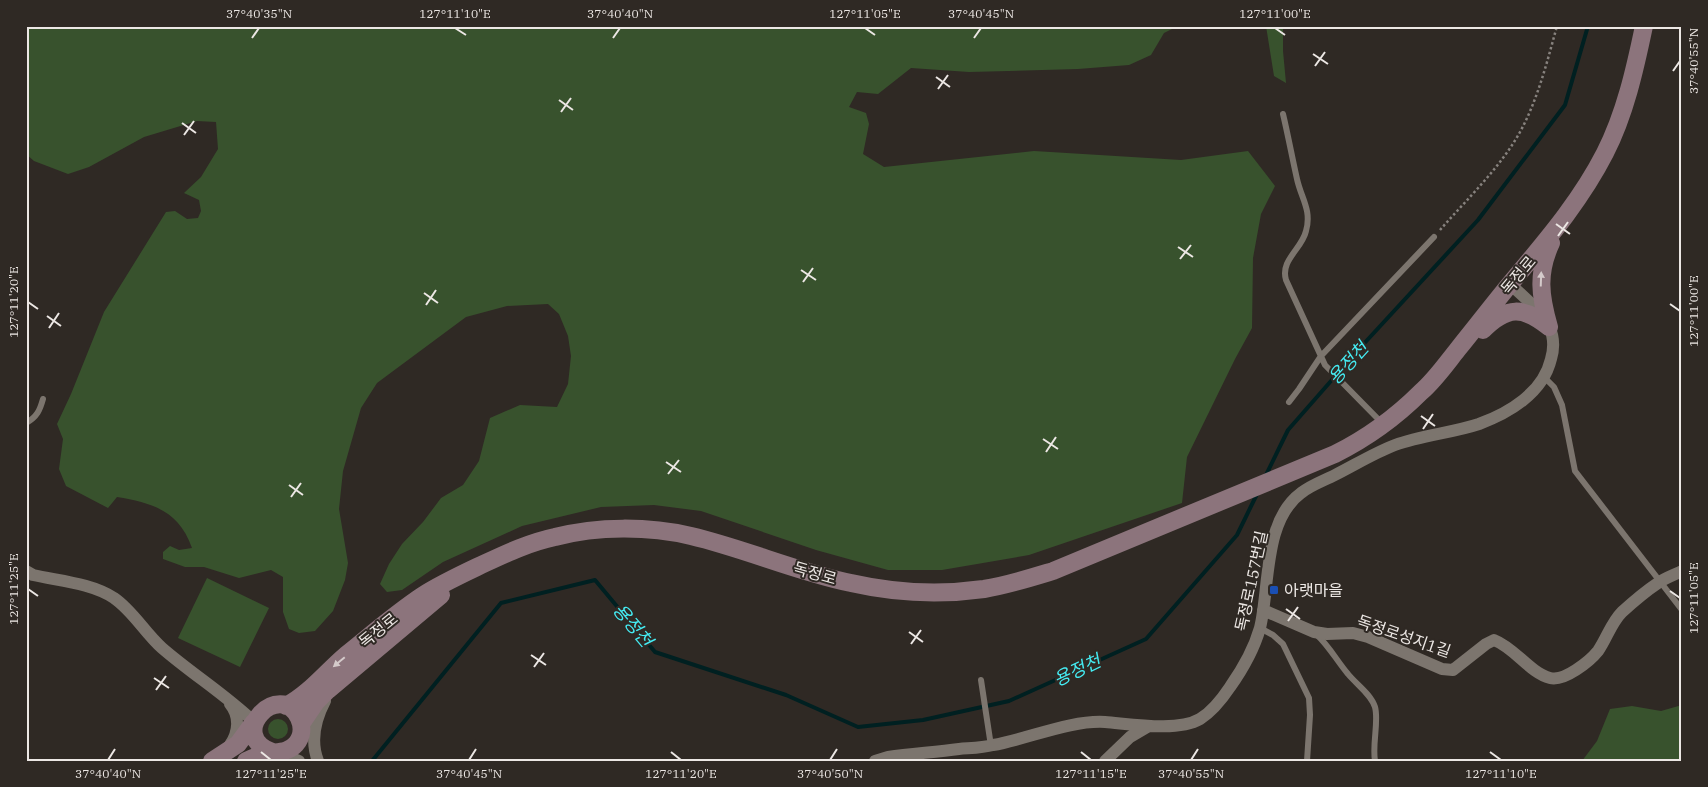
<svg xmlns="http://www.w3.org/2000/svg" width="1708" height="787" font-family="'IBM Plex Serif','Noto Sans KR',serif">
<rect width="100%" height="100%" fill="#2f2924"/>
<path fill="#38522d" d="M26,26H1190L1176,27L1164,33L1151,55L1129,65L1078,69L969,72L911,68L878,94L857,92L849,107L866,113L869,124L863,154L884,167L1034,151L1181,160L1248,151L1275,186L1261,214L1253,258L1252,328L1235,359L1187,457L1182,503L1029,555L942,570H888L816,550L701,511L654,505L601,507L522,526L443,562L402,590L387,592L380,584L389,564L402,544L423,522L441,498L463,485L479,461L490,418L520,405L557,407L568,384L571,356L568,336L559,314L548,304L507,306L466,317L377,383L361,408L343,471L339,509L348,563L345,580L333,611L315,631L299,633L289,629L283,612V577L271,570L239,578L204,567H185L163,559V552L170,546L179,550L192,548C179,511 153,503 117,497L108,508L66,486L59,469L63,439L57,424L71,394L104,312L166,212L175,211L187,219L198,218L201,211L199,200L184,193L201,177L218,149L216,122L197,121L144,137L89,167L68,174L34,161L26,154Z
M1266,26H1283V51L1286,83L1274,76Z
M207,578L269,608L240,667L178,638Z
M1682,705V761H1582L1597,741L1610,709L1632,706L1661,711Z
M268 729a10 10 0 1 1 20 0a10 10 0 1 1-20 0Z"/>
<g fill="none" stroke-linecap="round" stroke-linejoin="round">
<path stroke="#002021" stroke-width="4" d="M1265,477L1288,430L1359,349L1478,220L1565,105L1588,26
M372,761L501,603L595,580L655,652L786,695L858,727L923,720L1009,701L1146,639L1237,535L1258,492"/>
<path stroke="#87827e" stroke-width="2.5" stroke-dasharray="2.5 2.5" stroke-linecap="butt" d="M1440,230C1467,199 1500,168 1520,132C1538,99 1547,62 1557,26"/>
<path stroke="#7c756e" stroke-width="6" d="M1283,114C1288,135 1292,157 1297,179C1301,198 1312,210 1306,231C1302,249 1280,260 1286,280L1325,365L1382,423
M1544,377L1554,387L1562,405L1575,471L1682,610
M1289,402L1299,389L1321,356L1434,237
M26,423C37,417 40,410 43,399
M1260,628L1273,635L1283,644L1309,698L1310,715L1307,761
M1317,635C1329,646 1337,661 1348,674C1356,684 1371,694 1375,707C1379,721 1372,744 1375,761
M981,680L991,746"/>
<path stroke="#7c756e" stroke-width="12" d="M26,571L33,575C59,581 91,583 114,598C133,611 145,633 162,648C192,674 226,695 254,722
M1263,610L1314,632L1327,634L1353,633L1368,637L1442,669L1453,670L1486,644L1494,640C1515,648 1530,673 1550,678C1564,682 1590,661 1598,651C1607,638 1611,623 1622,612C1633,602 1646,591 1658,583C1665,578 1674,575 1682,571
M230,704C240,716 239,732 230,745
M280,753L299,761
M318,761C310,740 315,720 325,701
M875,761L888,757C911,754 935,752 959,749C970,748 982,748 993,745C1028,739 1070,720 1105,722C1131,724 1178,732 1200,719C1213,711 1222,699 1230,687C1242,670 1254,649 1260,628C1270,587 1263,521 1301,493C1311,485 1323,481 1335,475C1355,465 1374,453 1395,445C1422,435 1452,433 1479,424C1509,413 1543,393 1551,359C1554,349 1554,337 1549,326C1540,310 1524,297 1510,284
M1105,761L1130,737L1147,727"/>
<path stroke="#8c747c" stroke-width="18" d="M1549,327C1540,296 1537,273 1551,243
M1483,330C1507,306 1523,306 1549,327
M286,706C309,694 326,672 346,655C371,635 395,614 422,596C439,585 458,576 477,567C503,555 527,543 555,537C598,526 648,526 691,536C746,549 797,572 851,583C895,593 941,595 984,589C1008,585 1030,578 1053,571L1335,454C1367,438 1396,417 1421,392C1435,380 1446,364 1458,349C1475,328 1492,306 1510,284C1545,242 1580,202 1605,153C1625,114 1635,69 1644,26
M301,724L316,702L328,690L441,595
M212,761L238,744L254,722
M246,761C252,758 258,756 264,754C276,751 287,754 296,744C302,737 303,727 299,718C280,679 225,734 272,752"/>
</g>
<defs><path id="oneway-solid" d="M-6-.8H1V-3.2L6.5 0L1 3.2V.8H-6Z" transform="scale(1.25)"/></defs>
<g fill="#d4caca">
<use href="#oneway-solid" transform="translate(1541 279) rotate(-88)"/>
<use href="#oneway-solid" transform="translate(339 662) rotate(140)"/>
</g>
<path fill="none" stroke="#ece7e4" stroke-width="2" d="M455,28L466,35M865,28L875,35M1275,28L1285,35M252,38L259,28M613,38L620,28M974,38L981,28M1313,54L1328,64M1315,66L1325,52M1673,71L1680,61M936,77L950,87M938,89L948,75M559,100L573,110M561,112L571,98M182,123L196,133M184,135L194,121M1556,224L1570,234M1558,236L1568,222M1178,247L1193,257M1180,259L1191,245M801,270L816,280M803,282L813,268M424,293L438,303M28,302L38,309M1670,304L1680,311M426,305L436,290M47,316L61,326M49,328L59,313M1421,416L1435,426M1423,429L1433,414M1043,439L1058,449M1046,452L1056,437M666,462L681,472M668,474L679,460M289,485L303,495M291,497L301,483M28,589L38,596M1670,591L1680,598M1286,609L1300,619M1288,621L1298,607M909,632L923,642M911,644L921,630M531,655L546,665M534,667L544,653M154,678L169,688M156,690L166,676M261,752L271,760M671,752L681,760M1081,752L1091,760M1490,752L1501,760M108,760L115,749M469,760L476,749M830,760L837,749M1191,760L1198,749"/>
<rect fill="#1a4fb4" stroke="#2f2924" stroke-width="2" x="1269" y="585" width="10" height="10" rx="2.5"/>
<g text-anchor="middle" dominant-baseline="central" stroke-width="4" stroke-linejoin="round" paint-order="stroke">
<g font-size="16" fill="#ece7e4" stroke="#2f2924">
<text transform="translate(1518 275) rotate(-50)">독정로</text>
<text transform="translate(815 573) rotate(16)">독정로</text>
<text transform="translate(1251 581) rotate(-78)">독정로157번길</text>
<text transform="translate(378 630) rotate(-39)">독정로</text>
<text transform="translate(1404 636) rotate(19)">독정로성지1길</text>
</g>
<g font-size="16" fill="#ece7e4" stroke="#2f2924" text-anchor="start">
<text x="1284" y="590">아랫마을</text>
</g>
<g font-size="18" font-style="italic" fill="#45ecf3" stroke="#2f2924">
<text transform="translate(1348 363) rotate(-48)">용정천</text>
<text transform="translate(633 625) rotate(50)">용정천</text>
<text transform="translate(1077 670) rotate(-25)">용정천</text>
</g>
</g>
<rect width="1708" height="787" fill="none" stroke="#2f2924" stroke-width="55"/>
<rect x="28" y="28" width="1652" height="732" fill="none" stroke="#ece7e4" stroke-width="2"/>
<g font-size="12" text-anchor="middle" fill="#ece7e4">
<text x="259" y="18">37°40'35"N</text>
<text x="455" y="18">127°11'10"E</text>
<text x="620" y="18">37°40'40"N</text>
<text x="865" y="18">127°11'05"E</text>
<text x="981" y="18">37°40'45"N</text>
<text x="1275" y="18">127°11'00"E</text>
<text transform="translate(1694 61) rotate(-90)" y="4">37°40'55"N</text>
<text transform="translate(14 302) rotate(-90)" y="4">127°11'20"E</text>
<text transform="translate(1694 311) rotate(-90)" y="4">127°11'00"E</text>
<text transform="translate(14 589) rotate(-90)" y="4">127°11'25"E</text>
<text transform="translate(1694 598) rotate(-90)" y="4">127°11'05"E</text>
<text x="108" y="778">37°40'40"N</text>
<text x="271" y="778">127°11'25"E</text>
<text x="469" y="778">37°40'45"N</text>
<text x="681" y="778">127°11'20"E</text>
<text x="830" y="778">37°40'50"N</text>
<text x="1091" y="778">127°11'15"E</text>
<text x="1191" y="778">37°40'55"N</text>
<text x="1501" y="778">127°11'10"E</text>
</g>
</svg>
